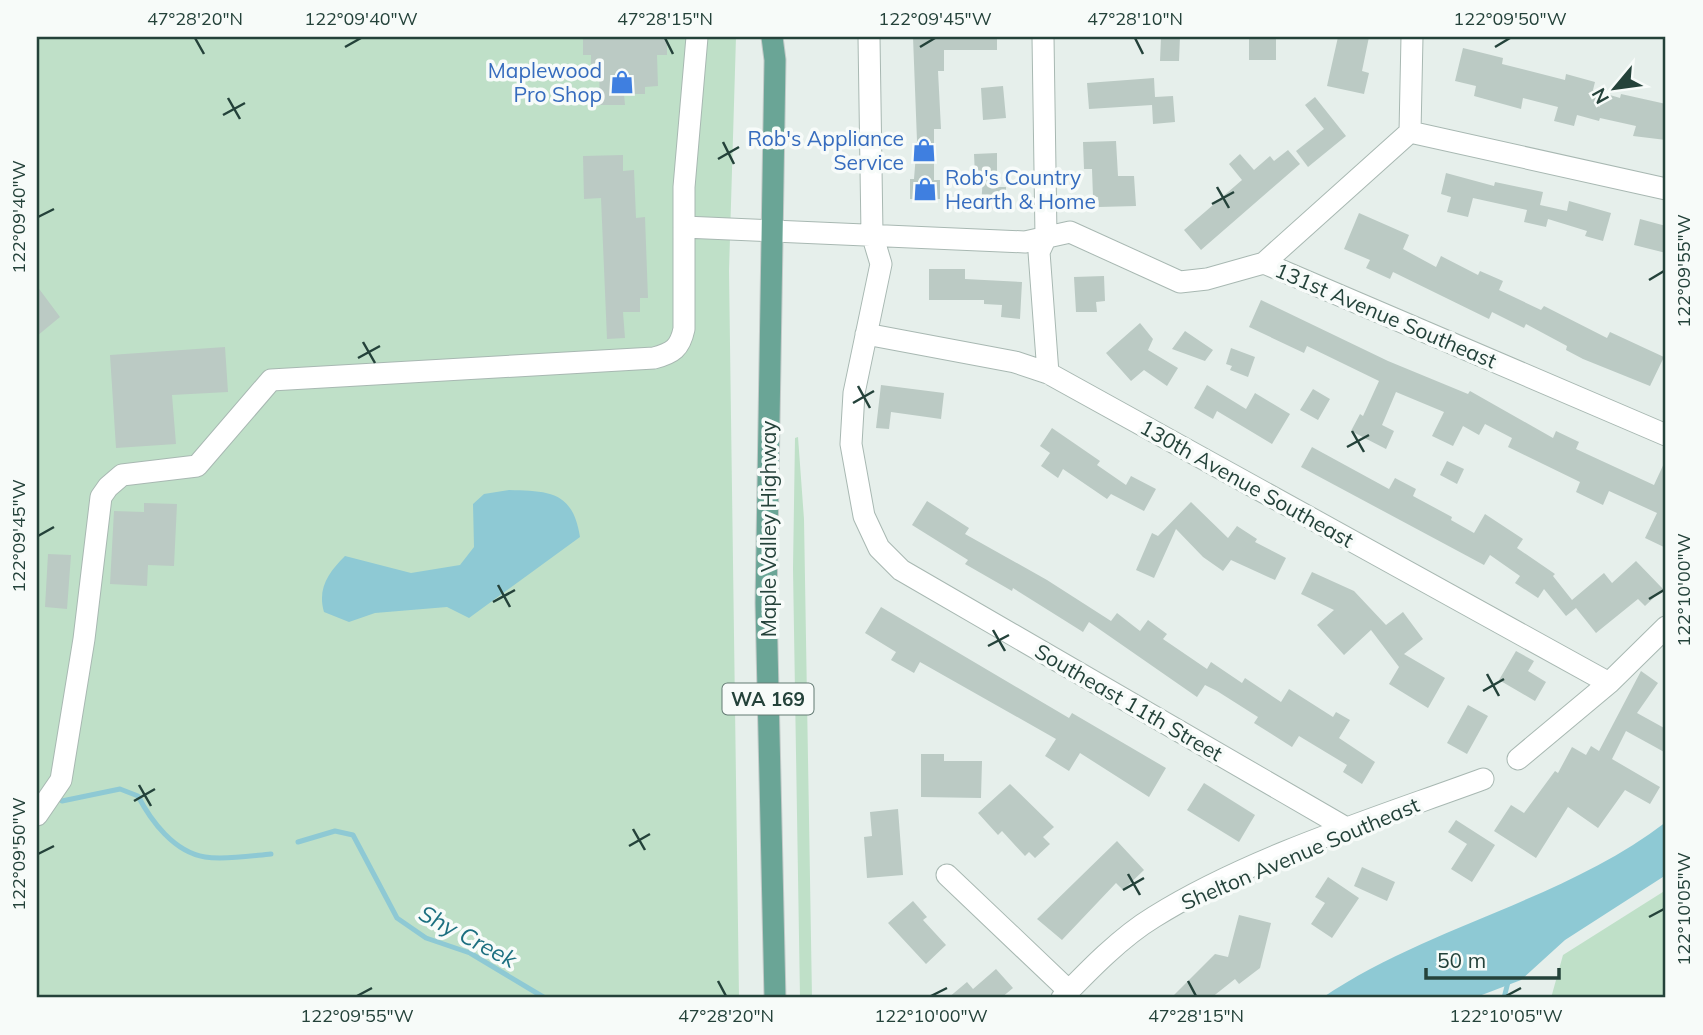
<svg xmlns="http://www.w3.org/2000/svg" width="1703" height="1035" font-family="Mulish,sans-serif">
<rect width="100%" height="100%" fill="#e6efeb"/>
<path fill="#bfe0c8" d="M37,37H736L729,271L739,998H37Z
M798,437L804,519L812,998H800L793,569L795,438Z
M1666,890V998H1551L1563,955Z"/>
<path fill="#8ec9d4" d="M509,490C549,491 573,491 580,537L469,618L447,607L375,613L349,622L324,612C317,588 329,572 345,556L411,573L460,565L474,547L473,504L484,494Z
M1666,822V875L1565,940L1521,980L1474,998H1322C1428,926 1563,901 1666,822Z"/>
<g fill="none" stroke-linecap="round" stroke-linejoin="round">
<path stroke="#8ec9d4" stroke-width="5" d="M62,801L120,789L138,796C151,821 174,852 205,857C225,860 250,856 271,854
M298,842L335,831L353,835L397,918L426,938L470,953L545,998
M1504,998L1509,978"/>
</g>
<path fill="#bbcac4" d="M583,37H667V55H657L658,86L645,87V94H624L625,105H600L599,71H591V55H583Z
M913,37H997V50H944V71H938L941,129H934V180H940V199H910V179H914L917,141Z
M1161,37H1180L1179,61H1160Z
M1249,37H1276V60H1249Z
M1338,37H1369L1362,71L1369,73L1364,94L1327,86Z
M1463,48L1503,58L1502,64L1565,80L1566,74L1595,82L1593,90L1620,98L1621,94L1666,104V140L1633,136L1636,126L1600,118L1599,121L1577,115L1574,126L1554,121L1558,107L1523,98L1521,109L1474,96L1476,86L1455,81Z
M1154,78L1155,97L1173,96L1175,122L1153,124L1152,105L1089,109L1087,83Z
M1003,86L1006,118L983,120L981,88Z
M1315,97L1346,136L1308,167L1296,151L1324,129L1305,105Z
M1116,141L1118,176H1134L1136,206L1099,207L1098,197H1093L1092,169H1084L1083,142Z
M1288,150L1300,164L1201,250L1184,230L1242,180L1229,164L1240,154L1254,170L1270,156L1274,161Z
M997,153V187H1006V209L981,208L983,175H975L974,154Z
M623,155V171L634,170L636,218L645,217L648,298H640V312H623L625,338L607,339L601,198L584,199L583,156Z
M1446,173L1494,186L1495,182L1543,192L1540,205L1567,211L1569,201L1611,213L1603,241L1585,236L1587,231L1548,219L1546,227L1524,222L1527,210L1473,198L1468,217L1447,212L1451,197L1441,194Z
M1359,213L1409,235L1403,249L1436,267L1441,256L1478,275L1480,271L1503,281L1499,290L1541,310L1544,306L1607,338L1610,332L1664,357L1650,386L1583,359L1566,350L1567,346L1526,324L1524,328L1492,312L1489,319L1393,272L1390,279L1366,268L1370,260L1344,249Z
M1640,219L1666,226V253L1634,245Z
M929,269H965V279L1022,282L1020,319L1001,317L1002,305L984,304V300H929Z
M1104,276L1105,301L1096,302L1097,312H1076L1074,277Z
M37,286L60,317L37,336Z
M1261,300L1388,361L1468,394L1470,391L1553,438L1556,431L1579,442L1576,449L1654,485L1666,459V548L1645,538L1657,513L1609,491L1603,505L1576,492L1580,482L1508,447L1512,438L1485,424L1479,435L1463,426L1453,446L1432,436L1444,412L1396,392L1382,425L1394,431L1386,449L1351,431L1360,414L1363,416L1379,381L1307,346L1304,353L1249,327Z
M1140,323L1153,339L1148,350L1178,368L1167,386L1144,370L1131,381L1106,353Z
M1185,331L1213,350L1205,361L1172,349Z
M225,347L228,392L172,395L176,444L116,448L110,355Z
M1231,348L1255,357L1248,377L1230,370L1232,366L1226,364Z
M881,385L944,393L941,419L891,412L889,429L876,428Z
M1207,385L1246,409L1255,393L1290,414L1272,444L1217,411L1213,419L1194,408Z
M1313,389L1330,399L1318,420L1300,410Z
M1052,428L1100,461L1097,465L1126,485L1131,476L1156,489L1144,511L1111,494L1107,499L1063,469L1058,478L1041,466L1050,453L1040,446Z
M1312,447L1389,489L1395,478L1416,489L1413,496L1452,517L1451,520L1474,533L1485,514L1523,539L1517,548L1555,574L1553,576L1572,600L1604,573L1612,583L1636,561L1663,589L1645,606L1638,599L1596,633L1576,608L1566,616L1544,589L1538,598L1515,583L1520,576L1490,555L1484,565L1301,467Z
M1447,461L1464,469L1457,484L1440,475Z
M927,501L969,528L965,534L1047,580L1111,621L1117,613L1140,631L1148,620L1167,634L1163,639L1207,669L1211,662L1242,683L1245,678L1281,702L1289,689L1333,717L1336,712L1350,720L1339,738L1375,762L1362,784L1343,772L1347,765L1299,736L1292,747L1254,723L1258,717L1217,691L1205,685L1197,697L1089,622L1083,632L1013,588L1012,591L965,564L968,560L912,525Z
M1191,502L1228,538L1237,526L1257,539L1255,542L1286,558L1275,580L1231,560L1223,571L1203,557L1176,529L1154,578L1136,570L1152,533L1158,536Z
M144,503L177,504L174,566L148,565L147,586L110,584L114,511L144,512Z
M48,554L71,555L67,609L45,607Z
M1312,572L1354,591L1386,625L1403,612L1423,639L1404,654L1445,678L1428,708L1389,684L1399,667L1371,630L1344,655L1317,625L1334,610L1301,594Z
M881,607L1069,718L1072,713L1166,768L1149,797L1080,753L1069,771L1045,756L1056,739L920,662L914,673L891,660L896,652L865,633Z
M1516,651L1534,661L1528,671L1546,682L1535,701L1499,680Z
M1641,671L1658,683L1637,713L1666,729V753L1626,731L1612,759L1660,787L1650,804L1625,790L1598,828L1568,807L1536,858L1494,831L1511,805L1524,813L1555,771L1558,773L1572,747L1586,755L1591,746L1599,751Z
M1468,705L1488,716L1467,754L1447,743Z
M921,754H944V761H982L981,798L921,797Z
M1204,783L1255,815L1239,842L1187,810Z
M1010,784L1054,827L1043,837L1050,844L1035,858L1029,852L1025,856L1002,831L998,835L978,813Z
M898,809L903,875L867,878L864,837L872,836L870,812Z
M1456,820L1495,845L1472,882L1451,869L1467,844L1448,832Z
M1117,841L1144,870L1123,890L1116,883L1062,940L1037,919Z
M1362,867L1395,882L1387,901L1354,886Z
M1328,877L1359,898L1332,938L1311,924L1325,903L1315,897Z
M913,901L927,917L923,920L946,945L926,964L888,923Z
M1239,915L1271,923L1260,968L1239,984L1235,979L1211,998H1171L1215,954L1228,957Z
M996,969L1013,988L1001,998H948L967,982L973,989Z"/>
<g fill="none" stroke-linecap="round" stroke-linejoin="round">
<g stroke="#a8b8b2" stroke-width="23">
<path id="minor" d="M869,37L872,234L881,264L854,393L851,444L864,516L879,548L901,570L1348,829
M1043,37L1046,237L1039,252L1048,373
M1410,132L1666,189
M684,227L1025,242L1070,232L1180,282L1207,279L1264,263L1666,435
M1264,263L1410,132L1412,37
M866,334L1015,362L1048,373L1609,683
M1518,759L1609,683L1666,627
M37,815L61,780L84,639L101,497L108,487L122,475L197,466L271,380L654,358C673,353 680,348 684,329V187L697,37
M947,875L1069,991
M1062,998C1089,970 1121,937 1154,917C1250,857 1377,818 1483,779"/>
</g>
<g stroke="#c2cac8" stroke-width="23">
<path id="major" d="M772,37L775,60L766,603L775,998"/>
</g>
<use href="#minor" stroke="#fff" stroke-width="21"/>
<use href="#major" stroke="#6aa596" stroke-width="21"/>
</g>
<path fill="none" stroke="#24423a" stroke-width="2.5" d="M195,38L204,54M665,38L673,54M1135,38L1143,54M345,47L361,38M920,47L935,38M1495,47L1510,38M228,98L240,119M223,115L245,103M723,142L734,164M718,159L739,147M1217,187L1229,208M1212,204L1234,192M38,217L54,209M1649,280L1664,271M363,342L375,363M358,358L380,346M858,386L870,408M853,403L874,391M1352,431L1364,452M1347,447L1369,435M38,536L54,527M498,585L510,607M1649,599L1664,590M493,602L515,590M993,630L1005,651M988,646L1009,635M1487,674L1499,696M1483,691L1504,679M139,785L151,806M134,801L155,789M633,829L645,850M629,846L650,834M38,854L54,846M1128,874L1140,895M1123,890L1144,878M1649,917L1664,909M718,981L726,996M1188,981L1196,996M357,996L372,988M931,996L947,988M1506,996L1521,988"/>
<defs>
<g id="shop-bare" transform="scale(1.89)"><path d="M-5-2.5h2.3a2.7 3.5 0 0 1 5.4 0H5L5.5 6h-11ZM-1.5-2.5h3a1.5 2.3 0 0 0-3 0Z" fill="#3f7fe0" stroke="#f7fbf9" stroke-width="2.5" paint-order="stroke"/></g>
</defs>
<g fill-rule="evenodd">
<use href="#shop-bare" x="622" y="82"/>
<use href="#shop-bare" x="924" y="150"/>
<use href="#shop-bare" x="925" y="189"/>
</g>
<g text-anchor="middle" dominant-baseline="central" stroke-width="7" stroke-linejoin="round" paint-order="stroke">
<rect fill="#f7fbf9" stroke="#637a73" stroke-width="2" x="722.5" y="683.5" width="91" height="31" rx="5"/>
<g font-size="19" font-weight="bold" fill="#24423a">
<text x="768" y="699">WA 169</text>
</g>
<g font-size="21" fill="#366cbe" stroke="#f7fbf9" text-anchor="end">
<text x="602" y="70">Maplewood<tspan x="602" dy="24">Pro Shop</tspan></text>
<text x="904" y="138">Rob's Appliance<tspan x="904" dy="24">Service</tspan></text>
<text x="945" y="177" text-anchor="start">Rob's Country<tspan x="945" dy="24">Hearth &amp; Home</tspan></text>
</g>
<g font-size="21" fill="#24423a" stroke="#f7fbf9">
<text transform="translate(1386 315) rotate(23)">131st Avenue Southeast</text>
<text transform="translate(1247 483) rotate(29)">130th Avenue Southeast</text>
<text transform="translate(768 529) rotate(-90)">Maple Valley Highway</text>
<text transform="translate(1129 702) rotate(30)">Southeast 11th Street</text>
<text transform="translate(1300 853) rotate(-23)">Shelton Avenue Southeast</text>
</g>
<g font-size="23" font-style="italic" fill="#1c6f80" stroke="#f7fbf9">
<text transform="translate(468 936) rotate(28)">Shy Creek</text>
</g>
</g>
<rect width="1703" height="1035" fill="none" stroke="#f7fbf9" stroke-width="77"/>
<g transform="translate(1615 88) rotate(241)" stroke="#f7fbf9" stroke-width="5" paint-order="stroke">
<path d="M0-5L12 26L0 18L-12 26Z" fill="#24423a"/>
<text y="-10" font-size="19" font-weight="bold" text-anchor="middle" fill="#24423a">N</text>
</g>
<path d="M1426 968v10h133v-10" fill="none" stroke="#24423a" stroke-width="3.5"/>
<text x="1437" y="968" font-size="21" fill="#24423a" stroke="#f7fbf9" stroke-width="5" paint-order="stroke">50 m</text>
<rect x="38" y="38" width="1626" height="958" fill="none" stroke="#24423a" stroke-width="2.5"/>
<g font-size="18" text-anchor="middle" fill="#24423a">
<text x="195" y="25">47°28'20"N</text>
<text x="361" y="25">122°09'40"W</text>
<text x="665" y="25">47°28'15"N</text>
<text x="935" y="25">122°09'45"W</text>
<text x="1135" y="25">47°28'10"N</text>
<text x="1510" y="25">122°09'50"W</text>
<text transform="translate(19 217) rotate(-90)" y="6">122°09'40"W</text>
<text transform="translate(1684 271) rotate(-90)" y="6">122°09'55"W</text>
<text transform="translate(19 536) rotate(-90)" y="6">122°09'45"W</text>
<text transform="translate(1684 590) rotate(-90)" y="6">122°10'00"W</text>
<text transform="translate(19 854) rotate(-90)" y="6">122°09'50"W</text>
<text transform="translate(1684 909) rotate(-90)" y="6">122°10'05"W</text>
<text x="357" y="1022">122°09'55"W</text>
<text x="726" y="1022">47°28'20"N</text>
<text x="931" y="1022">122°10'00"W</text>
<text x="1196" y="1022">47°28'15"N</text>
<text x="1506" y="1022">122°10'05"W</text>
</g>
</svg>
